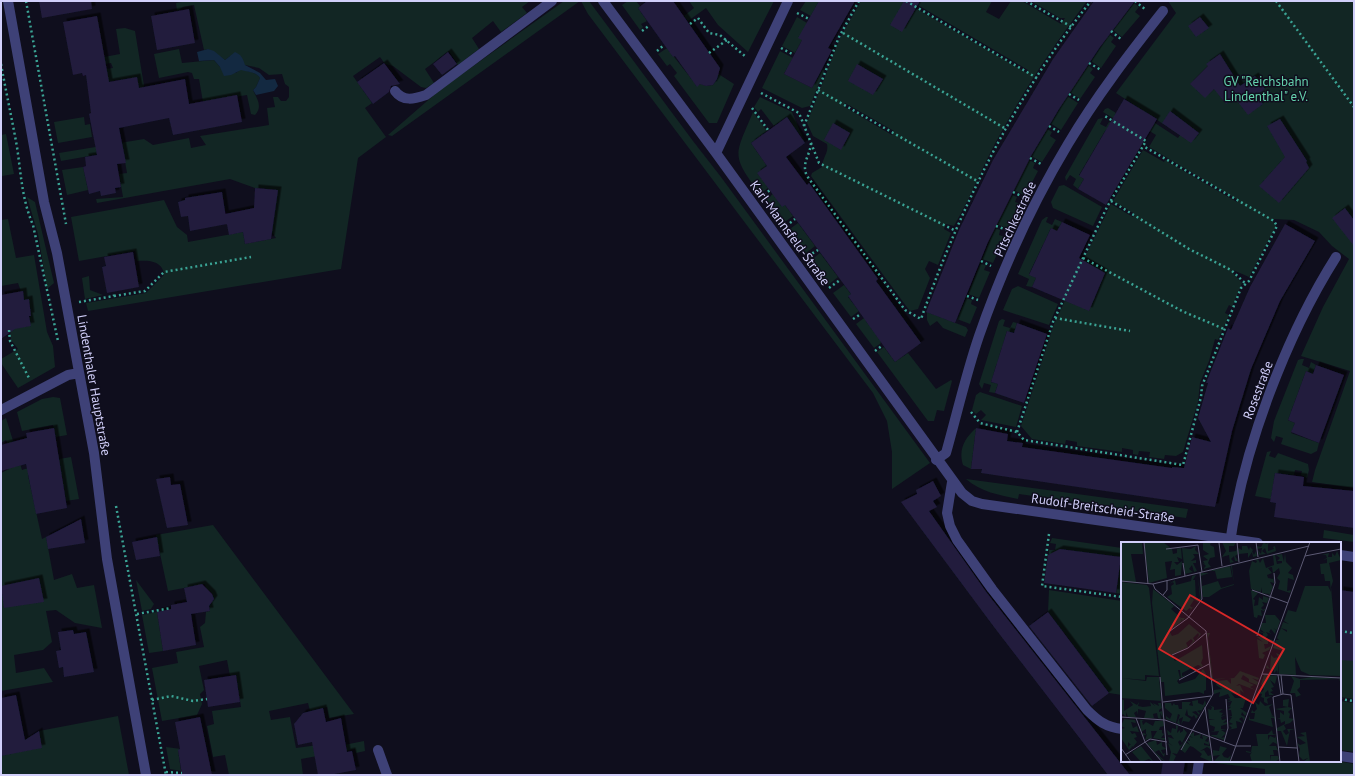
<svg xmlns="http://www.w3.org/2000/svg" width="1355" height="776" font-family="'PT Sans',sans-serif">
<defs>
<filter id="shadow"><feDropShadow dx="3.5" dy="-3.5" stdDeviation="0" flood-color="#0009"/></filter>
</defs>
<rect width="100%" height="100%" fill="#0f0e1d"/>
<path fill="#122624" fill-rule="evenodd" d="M187,1H530L522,7L527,13L501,32L493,21L472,38L479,49L458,65L449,51L425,69L434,83L426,88L421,87L393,66L385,64L380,57L353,76L372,103L365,108L386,137L358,158L341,269L88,311L86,303L146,293L164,275C163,261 149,260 137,261L135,251L79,261L71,217L164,200L177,227L187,235L188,242L243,232L245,244L276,238L268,227L273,225L277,190L255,188L230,179L97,203L96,199L123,197L119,174L127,173L123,150L61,161L59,153L144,139L153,145L189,138L191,148L206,145L200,136L269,125L267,108L275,107L273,97H278L281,101H286L289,97V87L285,84L282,74L269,75L259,68L245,65L230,56L225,60L208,49L204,50L194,5L183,7L177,11L176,3Z
M564,1H580L392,136L388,135L441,89Z
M581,1H589L693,141L721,177L930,463L892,489V452L887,421L873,393L588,14Z
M628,1H636L640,6L638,8L647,21L641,24L643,27L640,30L622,5Z
M689,1H774L748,52L718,25L706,8L688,21L684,16L694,8Z
M806,1H819L811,16L800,10Z
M861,1H903L1027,73L1028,70L911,1H992L986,12L999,19L1011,1H1022L1061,24L1065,18H1060L1031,1H1087C1056,42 1027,85 1002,131C984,162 972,195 954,226L946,224L944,229L951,233L938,265L929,261L925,269L930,278L918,309L910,311L906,306L811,176L812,173L822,167C822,158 829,153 827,144L813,136L807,123L840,38ZM845,103L894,131L892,135L843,106Z
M1168,1H1354V488L1312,482L1315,470L1350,371L1301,356L1323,307L1349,259L1332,246L1319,232L1294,220L1274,219L1273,222L1276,226L1249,277L1233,270L1232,272L1242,283L1232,307L1229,305L1225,313L1229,315L1218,340L1215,339L1209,361L1200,383L1198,402L1183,452L1176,456L1165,455L1164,459L1149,457L1150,452L1139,451L1138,455L1133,454V450L1122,448V452L1077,446V442L1066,440L1065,444L1032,439L1021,426L1054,324L1084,260L1104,269L1105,268L1085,257L1109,208L1111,204L1133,217L1135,214L1113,201L1143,150L1164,162L1165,160L1237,202L1238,200L1149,147L1156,135L1143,127L1139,134L1103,112L1105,109L1108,108L1116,113L1115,114L1135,110L1178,138L1180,135L1116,93L1176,13Z
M1134,3L1139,7L1135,12L1140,16L1122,37L1113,30Z
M797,17L807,23L802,40L795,53L782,46Z
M125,28L135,31L147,104L142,105L137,77L107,82L106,69L113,68L111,63L105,64L104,57L120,54L116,29Z
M1109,34L1114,38L1111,42L1116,46L1101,68L1091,61Z
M667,48L697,86L701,83L706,86L713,85L717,79V73L734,84L717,123H709L674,76L677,73L670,64L667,66L658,54Z
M179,49L182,63L214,60L220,67L236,73L241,69C248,72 257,72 260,78L256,87L253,90C257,99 263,106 255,115L251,114L247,95L203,102L199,79H194L192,73L188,72L159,78L154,54Z
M780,51L793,58L784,74L812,88L822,69L824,71L810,106L802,108L762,88Z
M1088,65L1093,69L1090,73L1095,77L1080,99L1070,92Z
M1067,96L1078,103L1061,130L1050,123Z
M760,97L792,112L805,143L787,117L774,126L761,109L758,112L754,107Z
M753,112L767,131L751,143L767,166L768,188L760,194C730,154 735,156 753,112Z
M84,117L85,125L90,124L92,137L58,143L54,122Z
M1103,118L1100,124L1106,127L1109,122L1117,125L1105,131L1079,175L1084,179L1078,189L1073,185L1076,179L1070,175L1066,181L1065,177L1098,119Z
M1047,129L1052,132L1050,136L1056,140L1042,162L1031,156Z
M6,134L14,174L2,176L1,135Z
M1029,160L1035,163L1033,168L1038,171L1025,196L1014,190Z
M83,167L88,190L67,195L62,170Z
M1064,185L1102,207L1093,226L1053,208L1051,202L1059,186Z
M773,194L785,205L793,216L782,224L765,200Z
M1012,195L1017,197L1015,202L1021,204L1008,229L997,224Z
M27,197L35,202L54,283L47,289L38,234Z
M1046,217H1048L1046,222L1052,225L1055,219L1062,222L1057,231L1051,228L1029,274L1036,278L1032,287L1026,286L1029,279L1018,274L1042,220Z
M8,219L16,258L34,255L47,332L53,346L55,367L18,388L1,363V359L18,349L11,340L10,330L31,316L29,300H24L18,283L1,286V220Z
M798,223L815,246L805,254L787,231Z
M995,228L1000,230L999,235L1005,237L993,263L982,259Z
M820,253L838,277L828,285L810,261Z
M980,264L986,265L984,270L990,272L979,298L968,294Z
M89,276L90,290L103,295L85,299L82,278Z
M844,285L851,294L848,297L859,311L851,317L833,293Z
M1018,286L1058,304L1049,325L1003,310L1012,289Z
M966,298L972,300L971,304L977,307L970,324L957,319Z
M927,312L966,327L968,330L965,337L943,328L937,321L930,326L927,320Z
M864,318L880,340L881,343L874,348L856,324Z
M1002,319L1005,320L1003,326L1010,328L1013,322L1017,323L1014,333L1007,331L991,382L998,384L995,393L989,392L991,385L984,383L982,389L979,384L999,321Z
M884,347L895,362L908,353L936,389L951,380L952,381L944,411L937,410L934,421H928L877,352Z
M1301,359H1304L1302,365L1309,368L1311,362L1316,365L1313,374L1306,371L1288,420L1295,423L1291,433L1319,443L1317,451L1311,454L1281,444L1283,438L1276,436L1274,442L1271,438L1274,421L1298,360Z
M980,392L1022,406L1016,427L981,420L986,415L981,410L976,414L972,410L976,395Z
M53,397L60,398L67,435L56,437L53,425L22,431L17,412L42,399Z
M6,418L22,470L31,467V460L59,455V459L71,457L79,499L66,501L60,472L61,468L28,475L42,539L46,537L54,580L72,574L77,588L94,585L102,628L75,623L56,610L46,611L52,642L43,650L14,655L16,673L44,668L53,682L1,691V473L9,469L3,458L12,453L6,440L1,443V421Z
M976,428L971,469L963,465C958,449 965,438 976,428Z
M1271,451L1269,456L1275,458L1278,453L1308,464L1309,470L1307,478L1301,475L1302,471L1295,470L1294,475L1275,473L1271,499L1255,496L1267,452Z
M966,479L1188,509L1186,518L1019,494L1018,499C999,495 981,492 966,479Z
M213,525L354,714L329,718L327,707L310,711L308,703L269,711L271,720L290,717L296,748L318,745L319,750L364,741L365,751L356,753L355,749L301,759L303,775H229L225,755L213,757L207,726L214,724L212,711L241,707L236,675L230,676L227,660L199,666L204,690L200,694L202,704L197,715L162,721L152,668L178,663L176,652L204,647L200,627L205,623L206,612L210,611L209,604L213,600L212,594L210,591L206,590L205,584L168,591L156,535Z
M1324,530L1354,535V542L1323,538Z
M1052,538L1122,548V594L1116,593L1121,557L1060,549L1059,556L1049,554V550H1055L1056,544L1050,543Z
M136,580L154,604L151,609L142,611Z
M1049,590L1122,601V695L1109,693L1048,612Z
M157,612L163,651L149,653L142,615Z
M1340,633L1354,635V699L1340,697Z
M1340,701L1354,703V752L1340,750Z
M118,716L129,775H1V747L20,744L39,731Z
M166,747L181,749L178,750L181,771L170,769Z
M1215,761H1337L1354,764V775H1265V769L1215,763Z"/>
<path fill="#132941" d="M208,49L214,51L225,60L235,52C242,55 243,59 245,65L260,73L266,80L275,79L278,86L274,91L256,95L253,90L256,87L260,78C257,72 248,72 241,70L231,75L224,76L220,67L214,60L199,61L197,52Z"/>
<path fill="#201c3c" filter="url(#shadow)" d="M39,1H91L92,9L42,18Z
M647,1H673L720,68L717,79L713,85L706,86L700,84L697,87L675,56L673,57L638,8Z
M819,1H855L828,48L832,50L812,88L784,74L802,40L798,38Z
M904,1H920L902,32L890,25Z
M1094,1H1135L1100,47L1059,109L1031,156L988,242L955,323L926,312L959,230L993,160L1053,59Z
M189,9L195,43L157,50L151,16Z
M97,16L109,82L137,77L139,88L185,79L189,104L237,95L242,122L173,135L169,118L119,128L126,163L117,164L121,187L115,188L116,193L101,196L100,191L89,194L83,167L86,166L85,157L97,155L89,114L91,113L86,75L83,76L82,73L73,75L63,22Z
M1200,17L1209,28L1196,37L1188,26Z
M448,52L457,64L442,75L433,64Z
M1220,54L1240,86L1255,76L1265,89L1257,95L1263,104L1248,115L1234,97L1226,104L1214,89L1205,98L1190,84L1208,66L1206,64Z
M384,63L400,84L391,86L389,92L373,104L357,82Z
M857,64L883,79L873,95L848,81Z
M1124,99L1157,119L1106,205L1078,189L1084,179L1079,176Z
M1170,111L1199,133L1191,143L1162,123Z
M787,117L805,143L786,157L807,185L809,183L878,279L876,281L921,343L895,362L848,296L851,294L785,205L782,207L757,173L767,166L751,143Z
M1280,119L1307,161L1306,162L1309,168L1279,203L1259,186L1285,157L1267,126Z
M833,123L850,133L841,150L824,140Z
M255,188L278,190L271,239L245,244L243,232L229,235L225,214L254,208Z
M222,192L227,224L190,231L188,216L181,217L178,202L185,200V198Z
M1345,208L1354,220V246L1332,218Z
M1062,222L1090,235L1079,258L1105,273L1089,311L1032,287L1036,278L1029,275L1051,228L1057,231Z
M1285,224L1315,241L1280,301L1251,369L1232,431L1215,507L981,473L982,469H971L976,428L1008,434L1007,441L1023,443L1022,447L1172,468V467L1184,468L1192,437L1211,442L1198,418L1208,383H1206L1228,328L1231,330L1250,287Z
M133,252L139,287L107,293L102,267L106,266L104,257Z
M23,291L24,300L29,299L31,316H29L31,326L15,329L1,339V295Z
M1017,323L1047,334L1024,403L995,393L998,384L991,382L1007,331L1014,333Z
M1316,365L1344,375L1319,443L1291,432L1295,423L1288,420L1306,371L1313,374Z
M54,428L67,508L36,514L26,464L1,471V445L27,438L26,433Z
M1275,473L1304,477L1303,486L1354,491V528L1274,517L1276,503L1270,502Z
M170,477L171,485L180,484L188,525L167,528L156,479Z
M933,481L941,496L933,501L937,507L929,511L987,593L1130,775H1108L994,627L901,502L917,494L916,490Z
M81,519L85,543L48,549L46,537Z
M157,537L160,556L136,560L132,542Z
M1060,549L1121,557L1116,593L1044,583L1048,555Z
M39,578L44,602L4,608L1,586Z
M202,584L212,594L214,599L209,606L210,611L191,614L196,645L163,651L157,612L171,609V605L187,602L184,588Z
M1340,590L1354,592V661L1340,660Z
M1048,612L1109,693L1092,706L1029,626Z
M73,630L74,634L86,632L94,672L64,677L63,667L59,668L56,651L61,650L58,632Z
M236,675L240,702L208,707L204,680Z
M16,695L25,740L39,731L42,748L1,756V698Z
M323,708L326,722L341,718L347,752L352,751L356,770L329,775H318L312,742L298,745L294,724L303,713Z
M200,717L212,775H182L178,750L180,749L175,722Z
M1163,761H1185L1183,775H1161Z"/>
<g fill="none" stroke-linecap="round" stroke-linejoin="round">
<path stroke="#3aa394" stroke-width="2.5" stroke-dasharray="2 3" stroke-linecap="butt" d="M26,1L66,224
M906,1L1037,78
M1026,1L1072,27
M1135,1L1146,10
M1276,1L1354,107
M797,13L809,19
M690,24L698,18L709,33L720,35L746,57
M642,31L650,25
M1111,31L1122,40
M843,33L1006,129
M781,48L794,55
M657,51L664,45
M709,53L727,40
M1089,63L1101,70
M1,64C6,92 12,119 17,147C21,174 22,200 33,225L58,341
M818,90L979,182
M761,93L799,113L819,163L954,230
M1069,94L1079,100
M752,108L768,130
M804,126L839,37L859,1
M1049,126L1059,132
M811,143C810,156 801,163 807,176L905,310L921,319C961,206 1016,94 1091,1
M1030,158L1041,164
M1013,192L1023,197
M764,195L770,190
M1111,201L1189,249L1231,270L1246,284
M786,226L795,219
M996,226L1007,230
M808,256L818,250
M1083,258L1182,311L1224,329
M981,261L991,266
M829,288L840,280
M114,296L145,291L164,272L251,257
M967,296L978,300
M79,302L114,296V292
M1055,318L1130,331
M853,319L861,314
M9,330L10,341L30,380
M875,351L883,345
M971,412L980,423L1017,432L1024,440L1183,465L1201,397L1202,386L1241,288L1249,281L1277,226L1274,221L1143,146
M1017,432L1053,322L1107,207L1146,141L1103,115
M116,506L166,775
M1049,534L1042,586L1122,597
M137,614L171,608
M1340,631L1354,633
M1340,699L1354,701
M152,700L171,696L193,701L207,699
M166,772L182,773"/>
<path stroke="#3e4177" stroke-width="10" d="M8,1L44,202L57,253L94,453L107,559L146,775
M603,1L716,153L962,493L972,501L982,504L1258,543
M395,91C403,102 414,99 426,95L552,1
M716,153L788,1
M1,410L68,375L79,373
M936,460L946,453C957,414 966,374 979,336C1002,270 1032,204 1068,144C1096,97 1129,54 1163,11
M952,482L947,513L950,526L957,540L992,589L1087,710C1098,721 1106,727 1122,729
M1230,543C1243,449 1286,336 1336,257
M1340,555L1354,557
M378,750L387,775
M1340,756L1354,758
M1197,775L1199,761"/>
</g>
<g text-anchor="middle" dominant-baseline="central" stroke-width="3" stroke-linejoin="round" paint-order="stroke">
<g font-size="13" fill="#64d1ac" stroke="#0f0e1d">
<text x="1266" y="81">GV "Reichsbahn<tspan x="1266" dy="15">Lindenthal" e.V.</tspan></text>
</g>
<g font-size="13" fill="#d1cffa" stroke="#0f0e1d">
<text transform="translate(1015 219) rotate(-65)">Pitschkestraße</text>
<text transform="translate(790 233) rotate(54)">Karl-Mannsfeld-Straße</text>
<text transform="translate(94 385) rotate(80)">Lindenthaler Hauptstraße</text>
<text transform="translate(1258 390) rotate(-69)">Rosestraße</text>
<text transform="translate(1103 508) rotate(8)">Rudolf-Breitscheid-Straße</text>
</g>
</g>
<g transform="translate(1121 542)">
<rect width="220" height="220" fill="#0f0e1d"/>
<path d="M0,0H21L22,12H10L15,40L0,39ZM23,0H42L51,7L52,12L56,11V7H53L60,6L61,17L56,15L58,20H53L56,23L61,19L60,33L54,34V27L49,28L51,19L44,20L46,36L28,41ZM82,0H90L89,3L93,5L94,15L89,16L87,21L90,25L82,27L85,24L81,20L84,22L82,19L87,18L82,14L88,12L82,8ZM101,0H115L113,4H108V10L115,9L116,5L117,12L114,14L117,19H114L113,14L110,17L113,20L109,21L108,13L101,15L105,9ZM143,0L145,2L149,0L147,2V9L153,7L152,5L154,4L155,9L146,12L144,6L141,9L145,12L138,13L137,8L140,12L141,6L136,7V4L140,5ZM75,4L74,8L78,12H72L74,15L70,19L75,18V21H72L76,29L73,30L71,23L68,27L72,30L64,32L61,6L70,7ZM121,4H126L128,8L129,5L132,8L135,6L131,9L133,13L135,9L136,14L132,15L131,10L127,16V11L118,12L117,6L121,8ZM216,9L220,18L208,21L212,39L210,45L215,101H220V134L189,133L180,129L174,115L175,133L158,132V120L157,132L156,128L153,131V127L149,129L151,132H148L149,127L145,126L146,123L149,127L150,113L153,116L157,115L155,111L160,113L162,109L152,106L155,98H158L156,96L160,86L166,90V88L160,86L162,80L168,82L163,79L167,68L175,70L184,44H207L210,50L209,39H204L203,32H200L199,22L206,21V17L202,18L206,16L205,13H201L208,11L207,15H211V11L214,14ZM164,11L165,20L171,26L167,31L172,33L173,38L167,36L166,49L170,48L169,51L157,47L159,39L156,36L159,31L158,26L152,31L151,25L147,26L151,31L146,33L147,36L152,37V32L153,41L149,40L152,45L148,54V52L141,51V45L140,50L130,47L128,29L131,19L135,21L136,19L134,18L137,17L139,21L142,16L145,26L153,23L152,13H154L156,22L161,21V19H156L159,16L155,13L161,12L163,20ZM127,20L111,24L113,43L100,47L88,55H82L79,32L80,31H88L80,34L81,44L97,39L100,46L113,42L110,24ZM109,24L111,35L96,37L94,29H88ZM75,33L72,38H74L75,57L77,58L79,56L77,35L80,57L77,60L67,53L73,58L69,64L72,66L76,61L67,71L70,67L69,66L65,69L46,55L51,52L50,44L53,42L52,40L48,42L54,38L55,43L70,39L71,34ZM0,40L26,43L28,46L38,134L24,133V138L0,136ZM32,47L61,70L53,64L50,67L60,76H64L62,79L59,76L61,79L48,89L51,94L57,92L68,82L80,92L75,98L78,93L77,91L72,96L74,99L68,104L72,99L70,97L65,101L67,105L51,113L54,119L81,103L82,116L80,121L82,124L78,126L80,124L77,123L61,131V134L65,133L60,136L59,128H57L59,136L56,139L58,142L74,137L82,127L85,132V148L83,149V152L78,150L44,154L43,140H47H40L31,61ZM130,48L137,51L132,57L134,58L133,64L137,63L138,55L142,58V54L148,56L146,61L141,60L143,63L140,66L142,68L145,66L143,69L140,68L141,74L137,73L136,76L133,75ZM144,73H154L159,79L156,88L152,86L155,88L154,92L150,87L148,90L151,92L145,90L147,93L144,96L152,98L150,102L151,99L147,98V102H143L144,107L150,104L148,108L141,111L144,113L142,117L138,116L136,97L142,100L136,95H142V91L138,90V89L144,91L139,87L141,81H145ZM86,91H89L87,96L92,137L113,136L119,129L138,136L137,138L131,136L137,140L136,143L128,140V137L122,133L120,137L133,143L129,145L134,148L118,142L115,144L119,143L123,151L119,148L120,154L110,151L114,156H125L122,166H119L126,171L124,174L121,170L120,173L124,175L123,179L121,175L118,177L122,181L115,179L116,186L107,188L111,186L108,183L112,182L108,180L111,175L108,174H111L110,168H107L110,165L106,164H109L111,159L106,160L110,158L106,157L109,156L107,152L98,155L99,150L93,152V148L101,147L95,143L96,139L106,138L110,142V136L91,138ZM143,133L156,134L154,142L149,138L153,145L150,146L152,149L149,150L153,153H148L147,148L144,151V155L151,154L146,157L147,162L143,160V156L140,155L141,152L137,151L138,148L141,150L143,147L140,142ZM170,134L179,137L191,135L220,137V142L218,137L179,138V145L176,148L180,153L175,155L174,151H169L173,139ZM26,135H38L40,159L0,156V136L25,139ZM0,157L3,158V169L12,163L9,159L16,163L18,160L17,164L22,165L30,164L29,160L34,164L32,161L38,164L37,161H40L41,166L38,168V170L41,169L42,176L39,171L40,177L37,176L36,171L32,172L33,176H23L25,169L17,167V173L16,169L13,171L15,175H7L5,170V175L2,172L0,174ZM168,157L167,165L171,166L167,170L169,172L168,176L173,177L169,181L163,183L165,187L162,189L165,193L168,191L166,187H174L169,188L166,204L160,189H156V186L164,182V179L160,181L159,177H156L159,176V170L163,173V169L154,167L167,165L162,164V158ZM77,158V161L82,163L84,158L85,162L79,171L80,168L76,169L79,171L78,173L75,169L71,170L77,174L75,177L73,173L71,175L67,173L66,167L64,173L70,177L68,180L62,179L60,183L62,175L58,177L59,183L56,181L59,173L57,172L55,181L45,177V174L49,177L51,172L44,166V161H50L51,164L53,161L54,163H57L58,167H61V160H70L68,163L72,164L71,159ZM139,159L144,164L152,162L148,165L151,173H153L150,174L154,175V181L153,176H150L152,185L128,178V174L129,177H133L134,171H130L131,168L133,170L136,167L134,160L138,163ZM88,163L93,165V168L102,167L98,170L102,171L100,174L105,173L100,175L101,178L106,177L102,181L106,180V182L100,184V187H106L100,188L105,191L100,196L104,195L103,198L91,194L90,193H96L98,189L89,190L93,189L94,185L89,183L88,178H94L88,177L87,167L90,168L91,165ZM3,177L14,178L15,181L10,180L12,186L16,184L18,190L9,189L11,192L14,191L16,195L13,196L16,200L12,205L7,200V205L10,202L11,205L8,208L0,196V187L4,186L0,184ZM19,178H23L21,179L22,183L25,180L32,184L34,179H42L43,184L39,185L38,188H41V191L43,192L40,196H45L43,198L32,196L36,189H30L31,196L24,198L26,192L22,194V191L25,192V187L20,190ZM55,183L57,184L56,191L59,188V191L62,189V186L66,191L61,201L59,198L57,200L59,204L62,201L56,212L51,211L55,214L52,220H48L50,210L47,201L52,204L48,201L47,195L53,197L50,193H47L46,188L50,191L51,186L55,187ZM151,188L152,192L156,193H147V198L149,194L154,196L155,194L156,202L152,200L148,204H155L158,211L156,208H152L153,213H149L150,219V214H157L158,217L154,220H131L129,213L131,210L129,211L125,210V209L130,210L131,204H137L135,192H147ZM73,190V194L80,192L79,196L82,197L81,193L87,195L84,199L87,200L88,197V203L83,201V203L89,204V207L86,205L79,209L83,208L87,214L90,213L91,220L79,215L81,212L72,205L69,204L64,211L60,208L63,199L69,203L65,198L69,199L67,194L72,196L68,193ZM185,190L189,220H182L187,216L182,218L178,214L179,207L176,201L179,203L185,201L176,195L184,194L179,191ZM35,198L36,203L41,200V204L46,207L40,208L42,212L44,211L43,215L38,208L34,210L45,220L38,216L26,201ZM20,204L32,219V220L28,217L20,220L11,210ZM99,204L106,206L101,212L103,215L107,216L110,213L108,220L93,219L99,213L92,214V208L98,209Z" fill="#122624"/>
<path fill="none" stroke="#5d5b75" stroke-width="1" d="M23,0L27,42M116,0L118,20M135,0L137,15M98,1L101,24M45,7L77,3L81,30M184,14L220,7M62,21L64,34M0,39L32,42L188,4M32,42L34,47L85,89L92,152L60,208M131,48L167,61M42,53L46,48V38M49,89L67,76L81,57L79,30M136,94L154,41L153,31M51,113L67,106L85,91M141,132L220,136M157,133L160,152M160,133L162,152M39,135L46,213M58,138L88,122M42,160L90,154M84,165L92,220M0,175L44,178L114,204H130M15,176L24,200L41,220M103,200L107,186L105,157M158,205L176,206M0,206L10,220M4,213L29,197L46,200M109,220L189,0M159,220L152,155L162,152L170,153L178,220"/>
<path fill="#d62828" fill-opacity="0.15" stroke="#d62828" stroke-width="2" d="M69,53L163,107L132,161L38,107Z"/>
<rect width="220" height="220" fill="none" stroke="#d1cffa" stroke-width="2"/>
</g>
<rect width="1355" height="776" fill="none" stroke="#d1cffa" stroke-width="4"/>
</svg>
